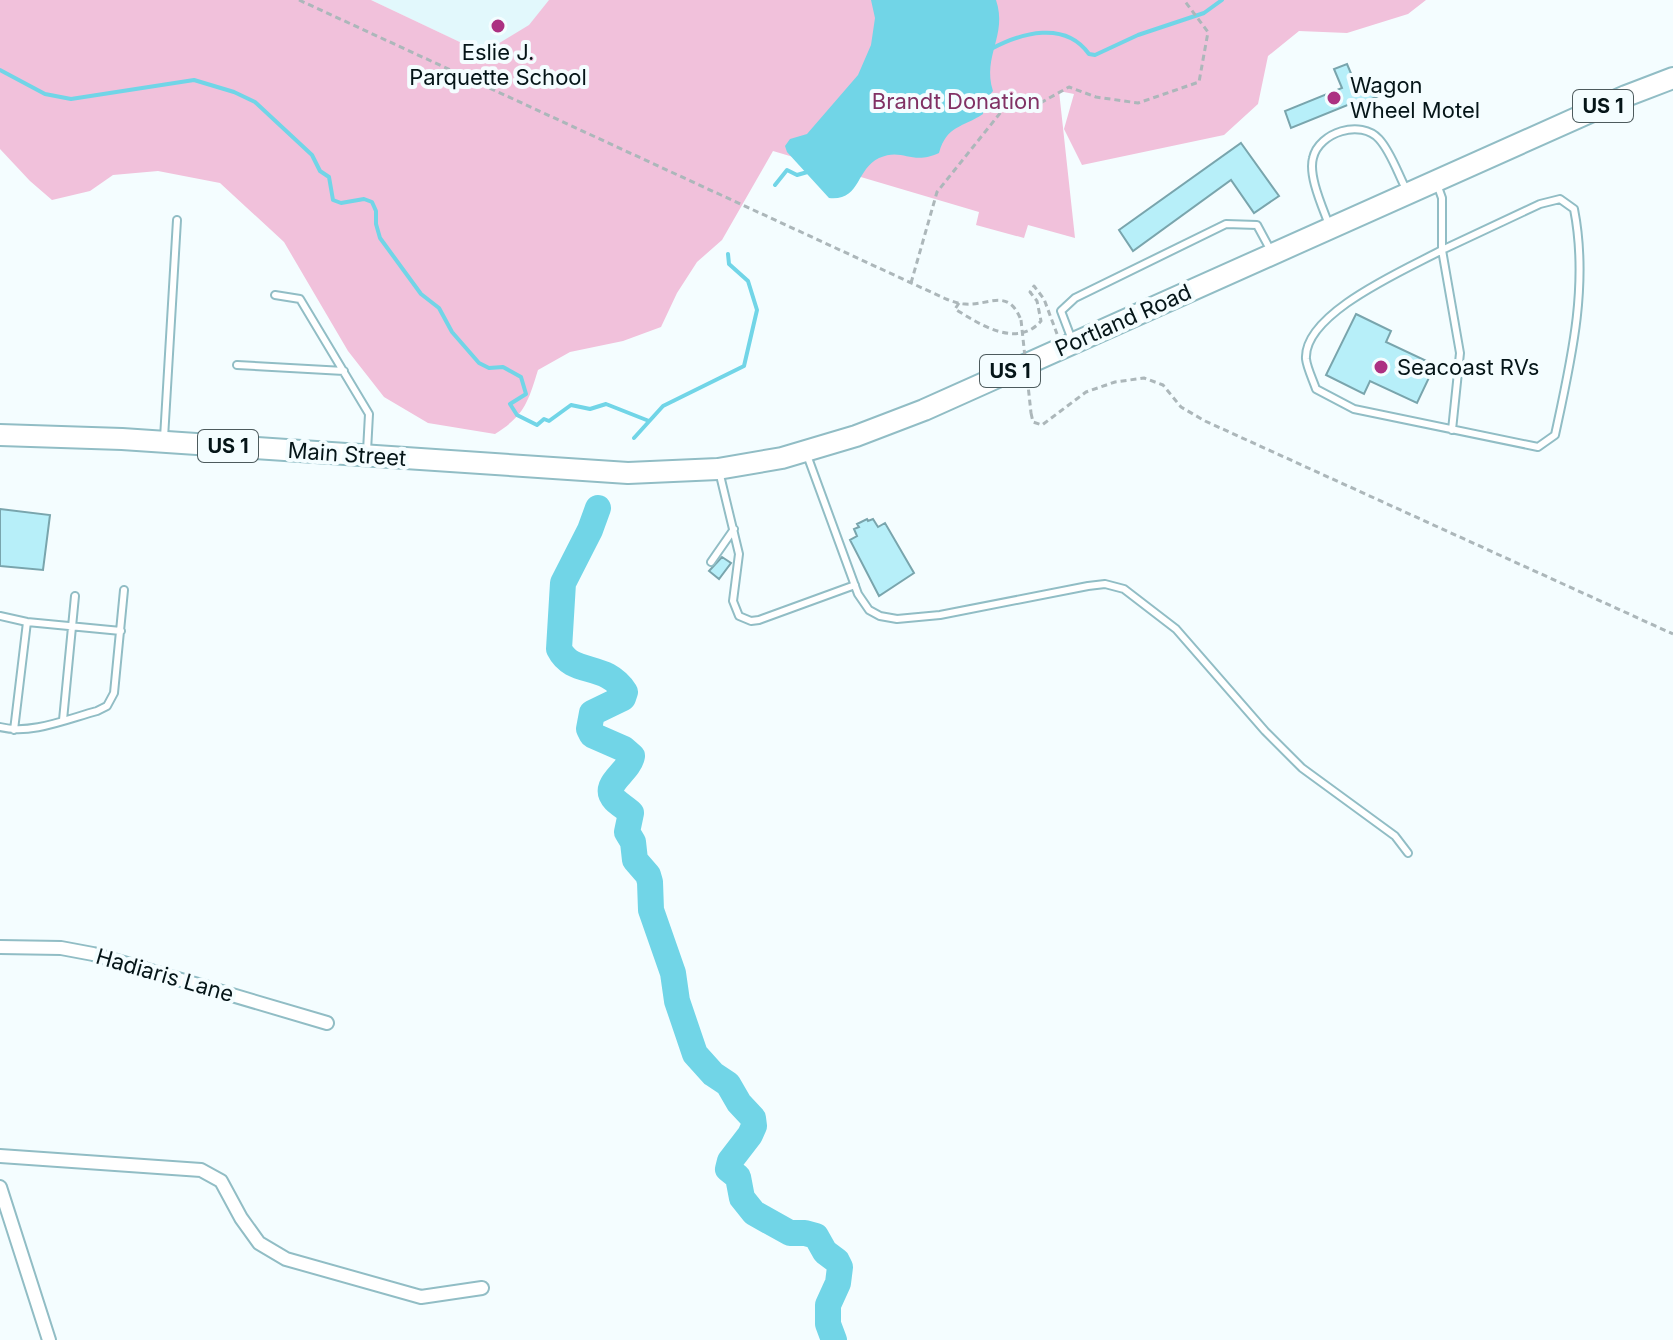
<svg xmlns="http://www.w3.org/2000/svg" width="1673" height="1340" font-family="Inter,sans-serif">
<rect width="100%" height="100%" fill="#f4fdff"/>
<path fill="#e2f8fc" d="M371,0H583L544,82Z"/>
<path fill="#f1c1db" d="M0,0H371L483,53L529,25L549,0H1426L1408,14L1347,33L1299,31L1268,56L1258,104L1224,135L1082,165L1064,129L1074,94L1059,91L1075,238L1028,225L1024,238L976,225L979,212L773,151L722,240L697,262L677,293L661,327L623,341L570,352L538,370C528,402 525,415 495,434L428,423L384,397L348,351L284,242L220,183L158,171L113,175L90,191L52,200L30,181L0,149Z"/>
<path fill="#71d5e7" d="M871,0H996C1008,36 982,55 993,91L984,102L983,114C962,128 947,125 939,153C911,166 903,147 879,158C855,170 861,201 829,198L787,152L785,146L790,139L807,134L858,75L871,45L875,18Z"/>
<g fill="none" stroke-linecap="round" stroke-linejoin="round">
<path stroke="#71d5e7" stroke-width="4" d="M991,49C1021,33 1065,20 1089,54L1095,55L1138,35L1204,13L1222,0
M0,70L45,94L71,99L194,80L234,92L255,102L312,155L320,171L329,177L333,200L341,203L364,199L372,202L376,211V224L380,238L421,294L439,308L452,332L479,363L489,368L503,367L521,377L526,394L510,404L517,415L537,425L544,419L549,421L571,405L590,409L606,404L649,421
M775,185L787,170L797,175L811,171
M634,438L663,406L744,366L757,310L748,281L729,264L728,254"/>
<path stroke="#71d5e7" stroke-width="26" d="M598,508L590,530L563,583L559,649C573,677 605,661 625,692L623,698L592,713L589,729L592,735L624,749L632,756C629,773 600,784 615,800C620,805 626,808 631,813L627,832L633,842L635,860L648,875L650,882L651,910L673,973L677,1001L695,1054L713,1074L728,1084L739,1103L753,1118L754,1126L750,1135L730,1161L728,1169L738,1177L742,1198L754,1213L790,1233H805L816,1236L825,1252L837,1261L840,1267L838,1283L828,1305V1324L834,1340"/>
</g>
<path fill="#b7eff9" stroke="#79a5ad" stroke-width="2" d="M1347,64L1355,83L1373,76L1381,95L1357,105L1355,102L1291,128L1285,111L1342,88L1334,69Z
M1241,143L1279,196L1254,213L1231,180L1133,251L1119,230Z
M1356,314L1391,331L1386,342L1435,365L1417,403L1370,381L1364,394L1326,375Z
M0,509L50,515L43,570L0,566Z
M867,519L868,521L873,519L878,527L885,523L914,573L879,596L850,540L857,536L854,529L859,527L857,524Z
M722,557L731,563L719,579L709,571Z"/>
<g fill="none" stroke-linecap="round" stroke-linejoin="round">
<g stroke="#91bdc5" stroke-width="10">
<path id="lane" d="M1437,184L1442,198V250C1407,269 1303,313 1306,359C1307,368 1313,380 1316,389L1354,409L1538,447L1555,435C1571,361 1589,285 1574,209L1560,199L1540,204L1442,250L1460,353L1452,430
M1329,225C1323,208 1308,176 1313,158C1319,132 1361,119 1379,139C1391,152 1398,174 1406,189
M275,295L300,299L369,414L367,451
M1072,340L1061,311L1075,298L1226,224L1257,225L1270,249
M237,365L344,371
M164,438L177,220
M807,455L858,594L869,610L880,616L897,619L940,615L1088,586L1105,584L1124,589L1176,629L1265,731L1302,768L1395,836L1408,853
M719,471L739,554L733,601L739,616L751,621L759,620L855,585
M711,562L734,529
M0,616L27,622L121,631
M63,720L75,596
M0,727C31,735 67,719 97,711L107,706L114,693L124,590
M14,730L27,622"/>
</g>
<g stroke="#91bdc5" stroke-width="16">
<path id="street" d="M0,947L61,948L93,954L327,1023
M0,1156L201,1170L221,1181L241,1218L259,1243L286,1259L421,1297L482,1288
M0,1187L49,1340"/>
</g>
<g stroke="#91bdc5" stroke-width="24">
<path id="primary" d="M0,435L122,439L628,473L718,469L782,458L856,436L924,410L1626,96L1673,78"/>
</g>
<path stroke="#acb7ba" stroke-width="3" stroke-dasharray="6 4" stroke-linecap="butt" d="M299,0L946,299C952,301 958,304 965,304C989,306 1008,287 1021,320
M911,283L937,192L1005,107H1033L1069,87L1096,97L1138,103L1199,82L1208,32L1184,0
M959,303L955,309C979,324 1017,349 1041,321L1037,301L1030,292L1034,286L1044,299L1057,334
M1031,413L1033,422L1042,425L1086,392L1115,382L1144,378L1163,385L1181,407L1205,421L1673,634"/>
<use href="#lane" stroke="#fff" stroke-width="6"/>
<use href="#street" stroke="#fff" stroke-width="12"/>
<use href="#primary" stroke="#fff" stroke-width="20"/>
<path stroke="#acb7ba" stroke-width="3" stroke-dasharray="6 4" stroke-linecap="butt" d="M1021,320L1031,413"/>
</g>
<g fill="#ac3182" stroke="#f4fdff" stroke-width="3">
<circle cx="498" cy="26" r="8"/>
<circle cx="1334" cy="98" r="8"/>
<circle cx="1381" cy="367" r="8"/>
</g>
<g text-anchor="middle" dominant-baseline="central" stroke-width="8" stroke-linejoin="round" paint-order="stroke">
<g fill="#f4fdff" stroke="#4d5b5d" stroke-width="2">
<rect x="1573" y="90" width="60" height="32" rx="6"/>
<rect x="980" y="355" width="60" height="32" rx="6"/>
<rect x="198" y="430" width="60" height="32" rx="6"/>
</g>
<g font-size="20" font-weight="bold" fill="#051518">
<text x="1603" y="106">US 1</text>
<text x="1010" y="371">US 1</text>
<text x="228" y="446">US 1</text>
</g>
<g font-size="22" fill="#051518" stroke="#f4fdff" text-anchor="start">
<text x="498" y="52" text-anchor="middle">Eslie J.<tspan x="498" dy="25">Parquette School</tspan></text>
<text x="1350" y="85">Wagon<tspan x="1350" dy="25">Wheel Motel</tspan></text>
<text x="1397" y="367">Seacoast RVs</text>
</g>
<g font-size="22" fill="#813164" stroke="#f4fdff">
<text x="956" y="101">Brandt Donation</text>
</g>
<g font-size="22" fill="#051518" stroke="#f4fdff">
<text transform="translate(1123 320) rotate(-24)">Portland Road</text>
<text transform="translate(347 454) rotate(4)">Main Street</text>
<text transform="translate(165 975) rotate(16)">Hadiaris Lane</text>
</g>
</g>
</svg>
